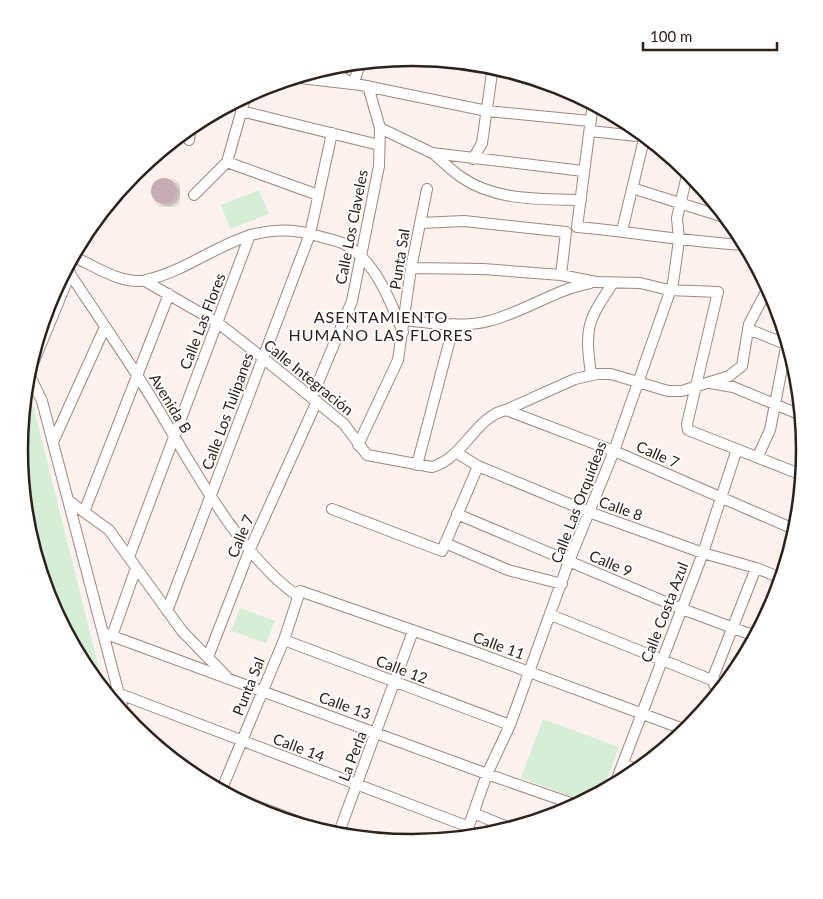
<svg xmlns="http://www.w3.org/2000/svg" width="823" height="899" font-family="Lato,sans-serif">
<defs>
<filter id="shadow"><feDropShadow dx="4" dy="2.5" stdDeviation="2.5" flood-color="#0004"/></filter>
</defs>
<rect width="100%" height="100%" fill="#fdf2ed"/>
<path fill="#f9e3f1" d="M486,822L503,830L478,836Z"/>
<path fill="#d6eed6" d="M259,190L269,214L230,229L221,205Z
M25,389L33,405L105,692C50,625 20,537 19,450C19,430 23,409 25,389Z
M240,608L275,621L266,643L231,631Z
M543,719L619,747L603,790L583,801L521,778Z"/>
<path fill="#c7acb6" filter="url(#shadow)" d="M151 191a13 13 0 1 1 26 0a13 13 0 1 1-26 0Z"/>
<g fill="none" stroke-linecap="round" stroke-linejoin="round">
<g stroke="#a0887d" stroke-width="12">
<path id="minor" d="M325,67L353,84L361,62
M292,77L361,85L487,111L590,121
M593,103L577,227C633,232 689,242 745,245
M241,111L379,145
M380,128L432,153L583,171
M590,131L647,137
M189,140L191,125
M434,154C443,162 451,170 461,177C495,201 541,199 581,200
M473,159L482,143L493,66
M227,162L318,195
M632,188L727,218
M194,195L227,162L246,95
M420,223L464,221L566,232L561,275
M622,231L645,135
M72,256C93,265 123,286 146,280C183,272 215,246 251,235C272,229 296,229 318,236C327,239 338,240 346,245C377,263 390,301 403,332
M68,263L70,274C98,316 127,358 154,402C190,462 240,557 298,596
M411,268L483,269L561,275L596,282L640,283L669,290L718,292L687,424L688,430L802,475
M145,281L218,323L263,358L344,424L367,455L432,467C464,458 476,416 506,410L575,379L597,374H611L668,391H682L729,376L742,366L749,324L768,288
M405,320C432,323 462,328 489,321C524,312 554,290 590,283
M748,329L788,345
M27,370L42,401L125,717
M29,373L70,274
M591,375C585,328 586,323 613,283
M710,383L733,387L801,415
M312,397L352,301L379,166L380,128L368,86
M506,410L614,451L796,530
M53,442L105,327
M358,445L398,360L411,268L427,189
M457,453L478,466L589,512L703,553L756,568L781,578
M758,456L770,430L787,342
M417,465L454,324
M69,501L109,530L182,631L226,676
M332,509L442,551L478,466
M84,512L169,294
M457,514L682,609L755,636
M445,543L508,570L562,584
M129,557L250,235
M167,611L310,234L332,133
M551,615L724,685
M104,633L487,774L576,805
M112,636L136,568
M284,640L510,725
M208,657L250,549L317,401
M718,692L712,680L756,568
M120,694L469,827
M623,764L638,770
M615,784L703,553L737,449
M221,791L284,640L300,591L475,652L686,730
M233,797L328,833
M473,813L510,828
M338,835L413,631
M465,837L487,774L510,725L569,561L614,451L673,283L679,240L677,218L688,171"/>
</g>
<use href="#minor" stroke="#fff" stroke-width="10"/>
</g>
<g text-anchor="middle" dominant-baseline="central" stroke-width="4" stroke-linejoin="round" paint-order="stroke">
<g font-size="15" fill="#2b211d" stroke="#fff">
<text transform="translate(351 227) rotate(-79)">Calle Los Claveles</text>
<text transform="translate(399 259) rotate(-81)">Punta Sal</text>
<text transform="translate(202 321) rotate(-69)">Calle Las Flores</text>
<text transform="translate(309 377) rotate(39)">Calle Integración</text>
<text transform="translate(171 403) rotate(59)">Avenida B</text>
<text transform="translate(227 411) rotate(-70)">Calle Los Tulipanes</text>
<text transform="translate(658 454) rotate(24)">Calle 7</text>
<text transform="translate(578 502) rotate(-69)">Calle Las Orquídeas</text>
<text transform="translate(621 508) rotate(19)">Calle 8</text>
<text transform="translate(240 536) rotate(-67)">Calle 7</text>
<text transform="translate(611 563) rotate(23)">Calle 9</text>
<text transform="translate(664 612) rotate(-69)">Calle Costa Azul</text>
<text transform="translate(499 645) rotate(20)">Calle 11</text>
<text transform="translate(402 669) rotate(21)">Calle 12</text>
<text transform="translate(248 686) rotate(-68)">Punta Sal</text>
<text transform="translate(345 705) rotate(20)">Calle 13</text>
<text transform="translate(299 747) rotate(21)">Calle 14</text>
<text transform="translate(352 756) rotate(-69)">La Perla</text>
</g>
<g font-size="16" letter-spacing="1" fill="#2b211d" stroke="#fff">
<text x="381" y="316">ASENTAMIENTO<tspan x="381" dy="18">HUMANO LAS FLORES</tspan></text>
</g>
</g>
<path d="M0 0H823V899H0ZM28 450a384 384 0 1 1 768 0a384 384 0 1 1-768 0Z" fill="#fff" fill-rule="evenodd"/>
<path fill="none" stroke="#2b211d" stroke-width="2.5" d="M28 450a384 384 0 1 1 768 0a384 384 0 1 1-768 0Z"/>
<path d="M643 42v8h134v-8" fill="none" stroke="#2b211d" stroke-width="2.5"/>
<text x="650" y="42" font-size="15" fill="#2b211d" stroke="#ffffff" stroke-width="4" paint-order="stroke">100 m</text>
</svg>
